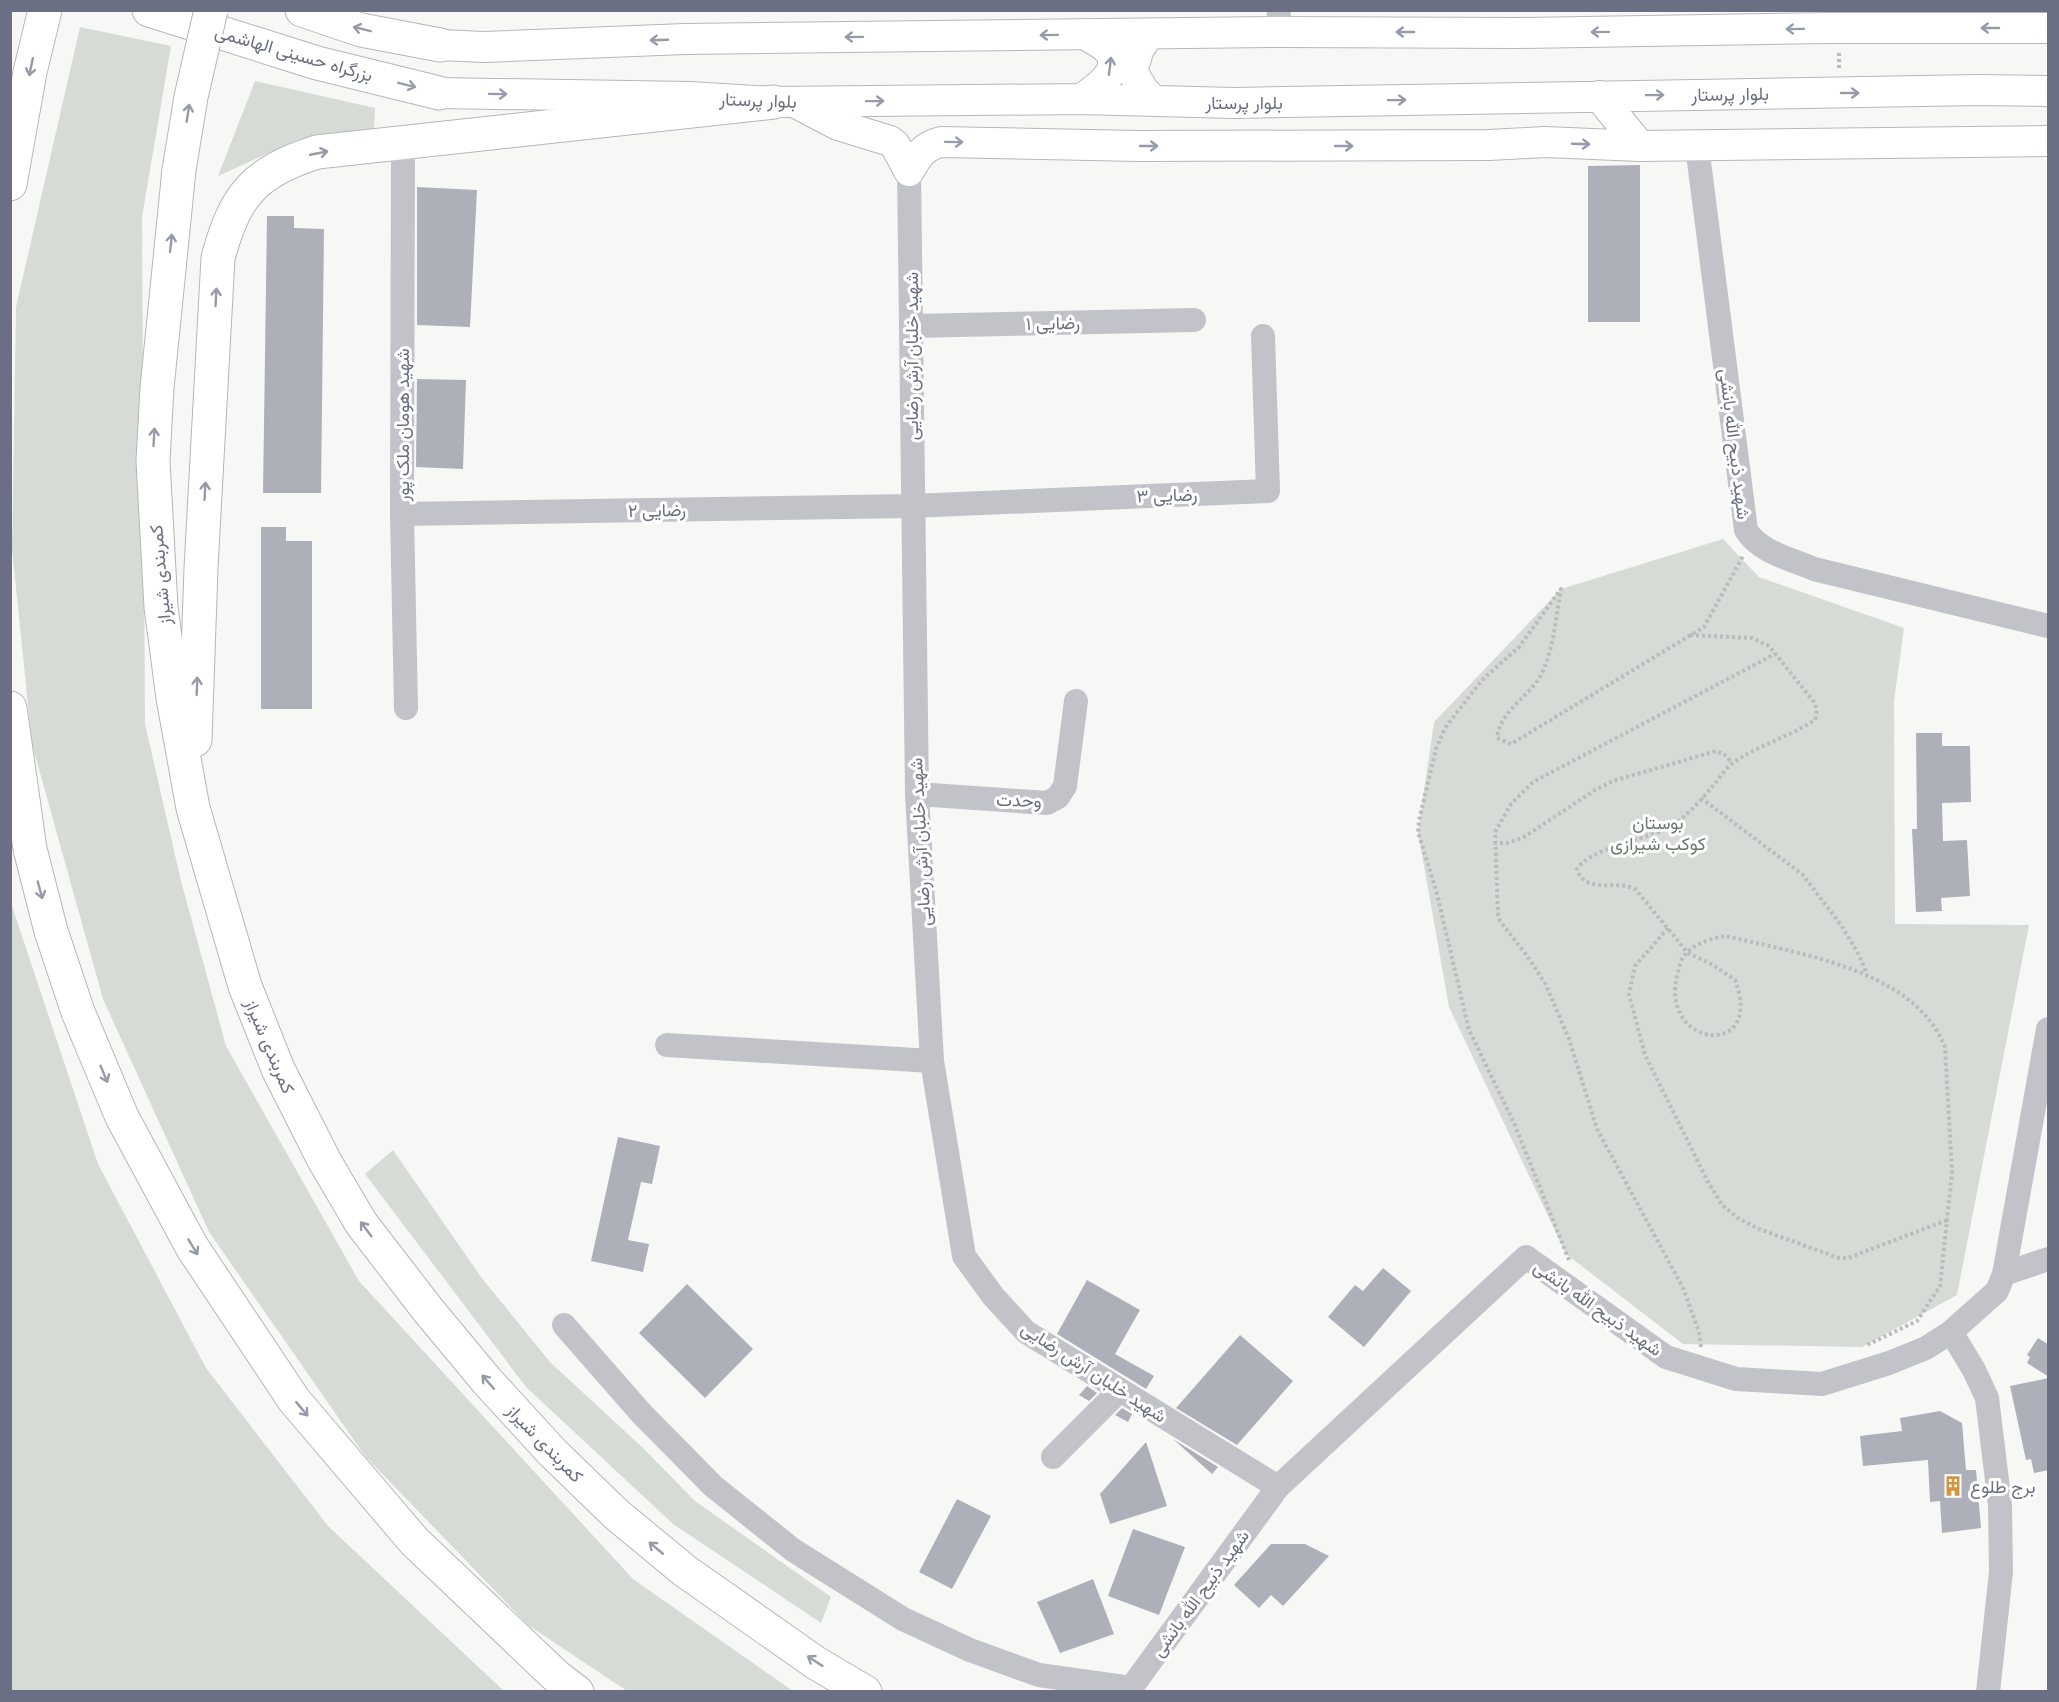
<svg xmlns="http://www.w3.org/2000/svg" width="2059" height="1702" font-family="'Space Grotesk',Vazirmatn,sans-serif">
<rect width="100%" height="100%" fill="#f7f8f6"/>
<path fill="#d6dcd5" d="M80,27L171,46L142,217L145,724L181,881L226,1046L359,1281L633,1579L793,1691H627L528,1625L365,1456L209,1232L103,999L32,744L12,549L16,307Z
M255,81L375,108L374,130L299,139L218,176Z
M1723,539L1759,577L1904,628L1894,701L1895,924L2029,925L1957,1295L1862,1347L1683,1344L1566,1254L1449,1007L1418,832L1434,722L1561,589Z
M11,903L98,1164L206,1368L328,1526L504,1691H11Z
M393,1150L481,1277L550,1362L643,1448L695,1501L831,1597L821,1623L673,1524L526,1387L365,1174Z"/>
<path fill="#aeb0b9" d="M1640,165V322H1588V166Z
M417,187L477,190L470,327L417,325Z
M267,216H294V228L324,229L321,493H263Z
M417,379L466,380L463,469L416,467Z
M261,527H286V541H312V709H261Z
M1916,733H1942V746H1970L1971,802L1942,803L1943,841L1967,840L1970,896L1941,898L1942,911L1916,912L1912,829H1917Z
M618,1137L660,1146L652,1184L641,1182L628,1240L649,1244L643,1272L591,1261Z
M1383,1268L1411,1291L1364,1347L1328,1317L1355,1285L1363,1291Z
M1087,1280L1140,1310L1115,1354L1154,1376L1146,1389L1057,1334Z
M687,1284L753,1349L705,1398L639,1333Z
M1240,1335L1293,1381L1237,1445L1176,1408Z
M2038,1338L2049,1345V1377L2027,1363L2030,1357L2027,1355Z
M2049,1378V1470L2034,1473L2031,1459L2026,1460L2010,1386Z
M1087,1386L1097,1393L1089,1401L1079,1395Z
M1122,1408L1132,1414L1128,1422L1115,1415Z
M1940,1411L1962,1423L1966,1470H1976L1981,1528L1942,1533L1940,1501L1930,1502L1928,1460L1863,1466L1860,1436L1902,1431L1900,1418Z
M1173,1439L1218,1467L1212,1474Z
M1146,1442L1167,1506L1110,1524L1100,1494Z
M957,1499L991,1516L952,1589L919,1572Z
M1133,1529L1185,1547L1159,1615L1108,1596Z
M1271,1544H1305L1329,1556L1283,1606L1271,1595L1259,1608L1234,1585Z
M1093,1579L1114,1634L1060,1653L1037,1602Z"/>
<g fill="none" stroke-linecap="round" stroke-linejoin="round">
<g stroke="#b6b7bd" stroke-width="32">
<path id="major" d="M1149,34L1139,49L1132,71L1143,90L1154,101
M440,45L484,47L685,39L1278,32L1517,33L1830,28H2048
M439,93L690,97L774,102L1081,99L1234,103L1977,90L2048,91
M1599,96L1640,146
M1081,99C1097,89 1128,67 1105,47C1099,42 1091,38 1084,34
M798,104L838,125L890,141L895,145L909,171
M909,171C918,155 924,146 941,142L1139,146L1489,145L1545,142L1640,146L2048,141"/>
</g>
<g stroke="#b5b6bb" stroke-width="35">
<path id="highway" d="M149,10L317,63L439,93
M302,10L361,30L440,45
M179,170L157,388L153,461L161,607L173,698L193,808L245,986L278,1069L324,1160L361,1223L428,1310L487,1381L552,1452L616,1514L685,1571L816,1663L865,1692
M10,184L30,72L45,10
M10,708L30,849L51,931L78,1012L122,1117L192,1247L294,1400L414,1541L556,1676L577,1692
M195,740L201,568L218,258C235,195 254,172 317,152L774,102"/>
</g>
<path stroke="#babbbf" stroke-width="4" stroke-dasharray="3 3" stroke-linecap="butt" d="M1839,68V51
M1690,635L1752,638L1769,646L1814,702L1817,710L1815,720C1789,737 1758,745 1733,763C1727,767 1722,774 1718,780C1702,798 1686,820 1664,830C1641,840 1590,849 1577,869C1585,896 1619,878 1636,890L1688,953L1713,965L1735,980C1766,1061 1656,1048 1678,972C1679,968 1680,963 1682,959C1690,945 1711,938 1726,936C1799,954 1914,969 1945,1047L1952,1172L1940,1286L1917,1321L1865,1346
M1701,798L1803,875L1841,925L1859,955L1867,974
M1494,843H1507L1524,837L1595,790L1613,781L1716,751L1725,755L1732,763
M1668,928L1635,966L1629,994L1645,1055L1708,1182L1722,1205L1738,1218L1759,1229L1839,1258H1848L1947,1220
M1569,1260L1514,1123L1469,1030L1436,890L1418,832L1419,820L1436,749L1445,728L1482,680L1519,647L1561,589C1556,616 1554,646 1543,671C1532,696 1500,709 1497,738L1511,744L1704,627L1743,556
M1701,1347L1699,1332L1683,1288L1597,1129L1569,1039L1545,983L1525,953L1500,921L1498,915L1495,832L1511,804L1533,782L1775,654"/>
<path stroke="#c2c3c9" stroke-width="24" d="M1278,32L1279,10
M403,143L402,514L406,708
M1697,146L1746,530C1759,552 1791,559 1814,569L2048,626
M909,171L917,794L932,1061L964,1256L993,1296L1026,1332L1278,1487
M912,326L1194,320
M402,514L912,506L1268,491L1263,336
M917,794L1047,803L1058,797L1065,786L1076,701
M667,1045L932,1061
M2004,1274L2048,1259
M564,1325L641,1413L713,1486L793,1550L903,1619L970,1650L1039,1675L1131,1688L1278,1487L1526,1257L1666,1357L1736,1379L1822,1384L1889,1363L1926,1348L1951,1332L1997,1291L2004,1274L2048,1029
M1951,1332L1974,1370L1987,1398L2000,1505L2001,1572L1988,1692
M1053,1457L1119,1391"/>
<use href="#major" stroke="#fff" stroke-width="30"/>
<use href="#highway" stroke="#fff" stroke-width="33"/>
<g stroke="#b5b6bb" stroke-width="35" stroke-linecap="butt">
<path id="highway-bridge" d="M179,170L191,97L211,10"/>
</g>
<use href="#highway-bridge" stroke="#fff" stroke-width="33"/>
</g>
<defs><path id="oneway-shaft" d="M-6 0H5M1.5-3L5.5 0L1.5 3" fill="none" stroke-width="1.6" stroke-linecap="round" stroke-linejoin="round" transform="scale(1.5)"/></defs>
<g stroke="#979aa8">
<use href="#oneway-shaft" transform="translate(1990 28) rotate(180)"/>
<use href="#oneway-shaft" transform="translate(362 29) rotate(-166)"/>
<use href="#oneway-shaft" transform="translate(1795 29) rotate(179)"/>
<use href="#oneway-shaft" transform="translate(1405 32) rotate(-180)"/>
<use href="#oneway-shaft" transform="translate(1600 32) rotate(179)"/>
<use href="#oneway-shaft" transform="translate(1049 35) rotate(179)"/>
<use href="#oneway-shaft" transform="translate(854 37) rotate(179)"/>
<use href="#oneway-shaft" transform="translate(659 40) rotate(178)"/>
<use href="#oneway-shaft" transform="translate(1110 66) rotate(-83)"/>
<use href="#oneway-shaft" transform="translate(31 67) rotate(102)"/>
<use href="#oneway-shaft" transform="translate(407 85) rotate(14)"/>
<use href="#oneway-shaft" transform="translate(1850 93)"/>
<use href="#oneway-shaft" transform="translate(498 94) rotate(1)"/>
<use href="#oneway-shaft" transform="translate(1655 95) rotate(-1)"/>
<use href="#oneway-shaft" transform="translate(1397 100) rotate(-1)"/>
<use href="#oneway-shaft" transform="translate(875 101) rotate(-1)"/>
<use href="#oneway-shaft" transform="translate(188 113) rotate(-81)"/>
<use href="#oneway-shaft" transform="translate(954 142) rotate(1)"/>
<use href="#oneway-shaft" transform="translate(1581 144) rotate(2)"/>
<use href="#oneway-shaft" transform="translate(1149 146)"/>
<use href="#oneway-shaft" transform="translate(1344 146)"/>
<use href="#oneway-shaft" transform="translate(319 153) rotate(-11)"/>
<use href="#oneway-shaft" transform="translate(171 243) rotate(-84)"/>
<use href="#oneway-shaft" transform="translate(216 297) rotate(-87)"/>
<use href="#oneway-shaft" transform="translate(154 437) rotate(-87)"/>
<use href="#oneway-shaft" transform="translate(205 491) rotate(-87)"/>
<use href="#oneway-shaft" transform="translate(197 686) rotate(-88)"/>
<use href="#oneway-shaft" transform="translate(40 890) rotate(75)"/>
<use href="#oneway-shaft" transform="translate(104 1074) rotate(67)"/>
<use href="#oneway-shaft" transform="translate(366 1229) rotate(-127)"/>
<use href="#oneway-shaft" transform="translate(193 1247) rotate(59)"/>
<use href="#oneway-shaft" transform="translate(488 1382) rotate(-131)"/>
<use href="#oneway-shaft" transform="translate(302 1409) rotate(50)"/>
<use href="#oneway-shaft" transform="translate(656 1548) rotate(-140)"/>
<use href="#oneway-shaft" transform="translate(815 1661) rotate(-147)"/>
</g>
<defs>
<g id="building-bare" transform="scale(1.62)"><path d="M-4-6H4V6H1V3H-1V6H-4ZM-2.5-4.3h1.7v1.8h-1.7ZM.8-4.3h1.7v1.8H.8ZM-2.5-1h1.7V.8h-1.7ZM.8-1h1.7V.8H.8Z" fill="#d2943c" stroke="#fff" stroke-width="2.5" paint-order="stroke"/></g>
</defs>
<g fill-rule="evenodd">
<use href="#building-bare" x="1953" y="1486"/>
</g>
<g text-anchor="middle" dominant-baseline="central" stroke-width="6" stroke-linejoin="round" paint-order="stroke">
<g font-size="18" fill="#6a6f83" stroke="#fff">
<text transform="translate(294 53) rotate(16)">بزرگراه حسینی الهاشمی</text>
<text transform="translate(1730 94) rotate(-1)">بلوار پرستار</text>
<text transform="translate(758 100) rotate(2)">بلوار پرستار</text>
<text x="1244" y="102">بلوار پرستار</text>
<text transform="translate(1053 323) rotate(-1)">رضایی ۱</text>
<text transform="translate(911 356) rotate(-90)">شهید خلبان آرش رضایی</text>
<text transform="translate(402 425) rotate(-90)">شهید هومان ملک پور</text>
<text transform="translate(1735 444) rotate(83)">شهید ذبیح الله بانشی</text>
<text transform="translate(1167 495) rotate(-2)">رضایی ۳</text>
<text transform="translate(657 510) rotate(-1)">رضایی ۲</text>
<text transform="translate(160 575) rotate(-95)">کمربندی شیراز</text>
<text transform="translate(1019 800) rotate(2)">وحدت</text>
<text transform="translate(920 842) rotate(-93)">شهید خلبان آرش رضایی</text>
<text transform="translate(270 1046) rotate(67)">کمربندی شیراز</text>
<text transform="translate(1598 1308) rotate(35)">شهید ذبیح الله بانشی</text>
<text transform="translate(1094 1372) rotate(33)">شهید خلبان آرش رضایی</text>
<text transform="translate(545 1443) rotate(46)">کمربندی شیراز</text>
<text transform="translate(1200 1593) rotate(-54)">شهید ذبیح الله بانشی</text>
</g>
<g font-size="18" fill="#687b6b" stroke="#fff">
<text x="1658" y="822">بوستان<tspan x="1658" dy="21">کوکب شیرازی</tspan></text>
</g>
<g font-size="18" fill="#6a6f83" stroke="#fff" text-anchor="start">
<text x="1970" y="1486">برج طلوع</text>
</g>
</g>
<rect width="2059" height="1702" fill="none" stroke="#6a6f83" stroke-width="24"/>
</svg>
